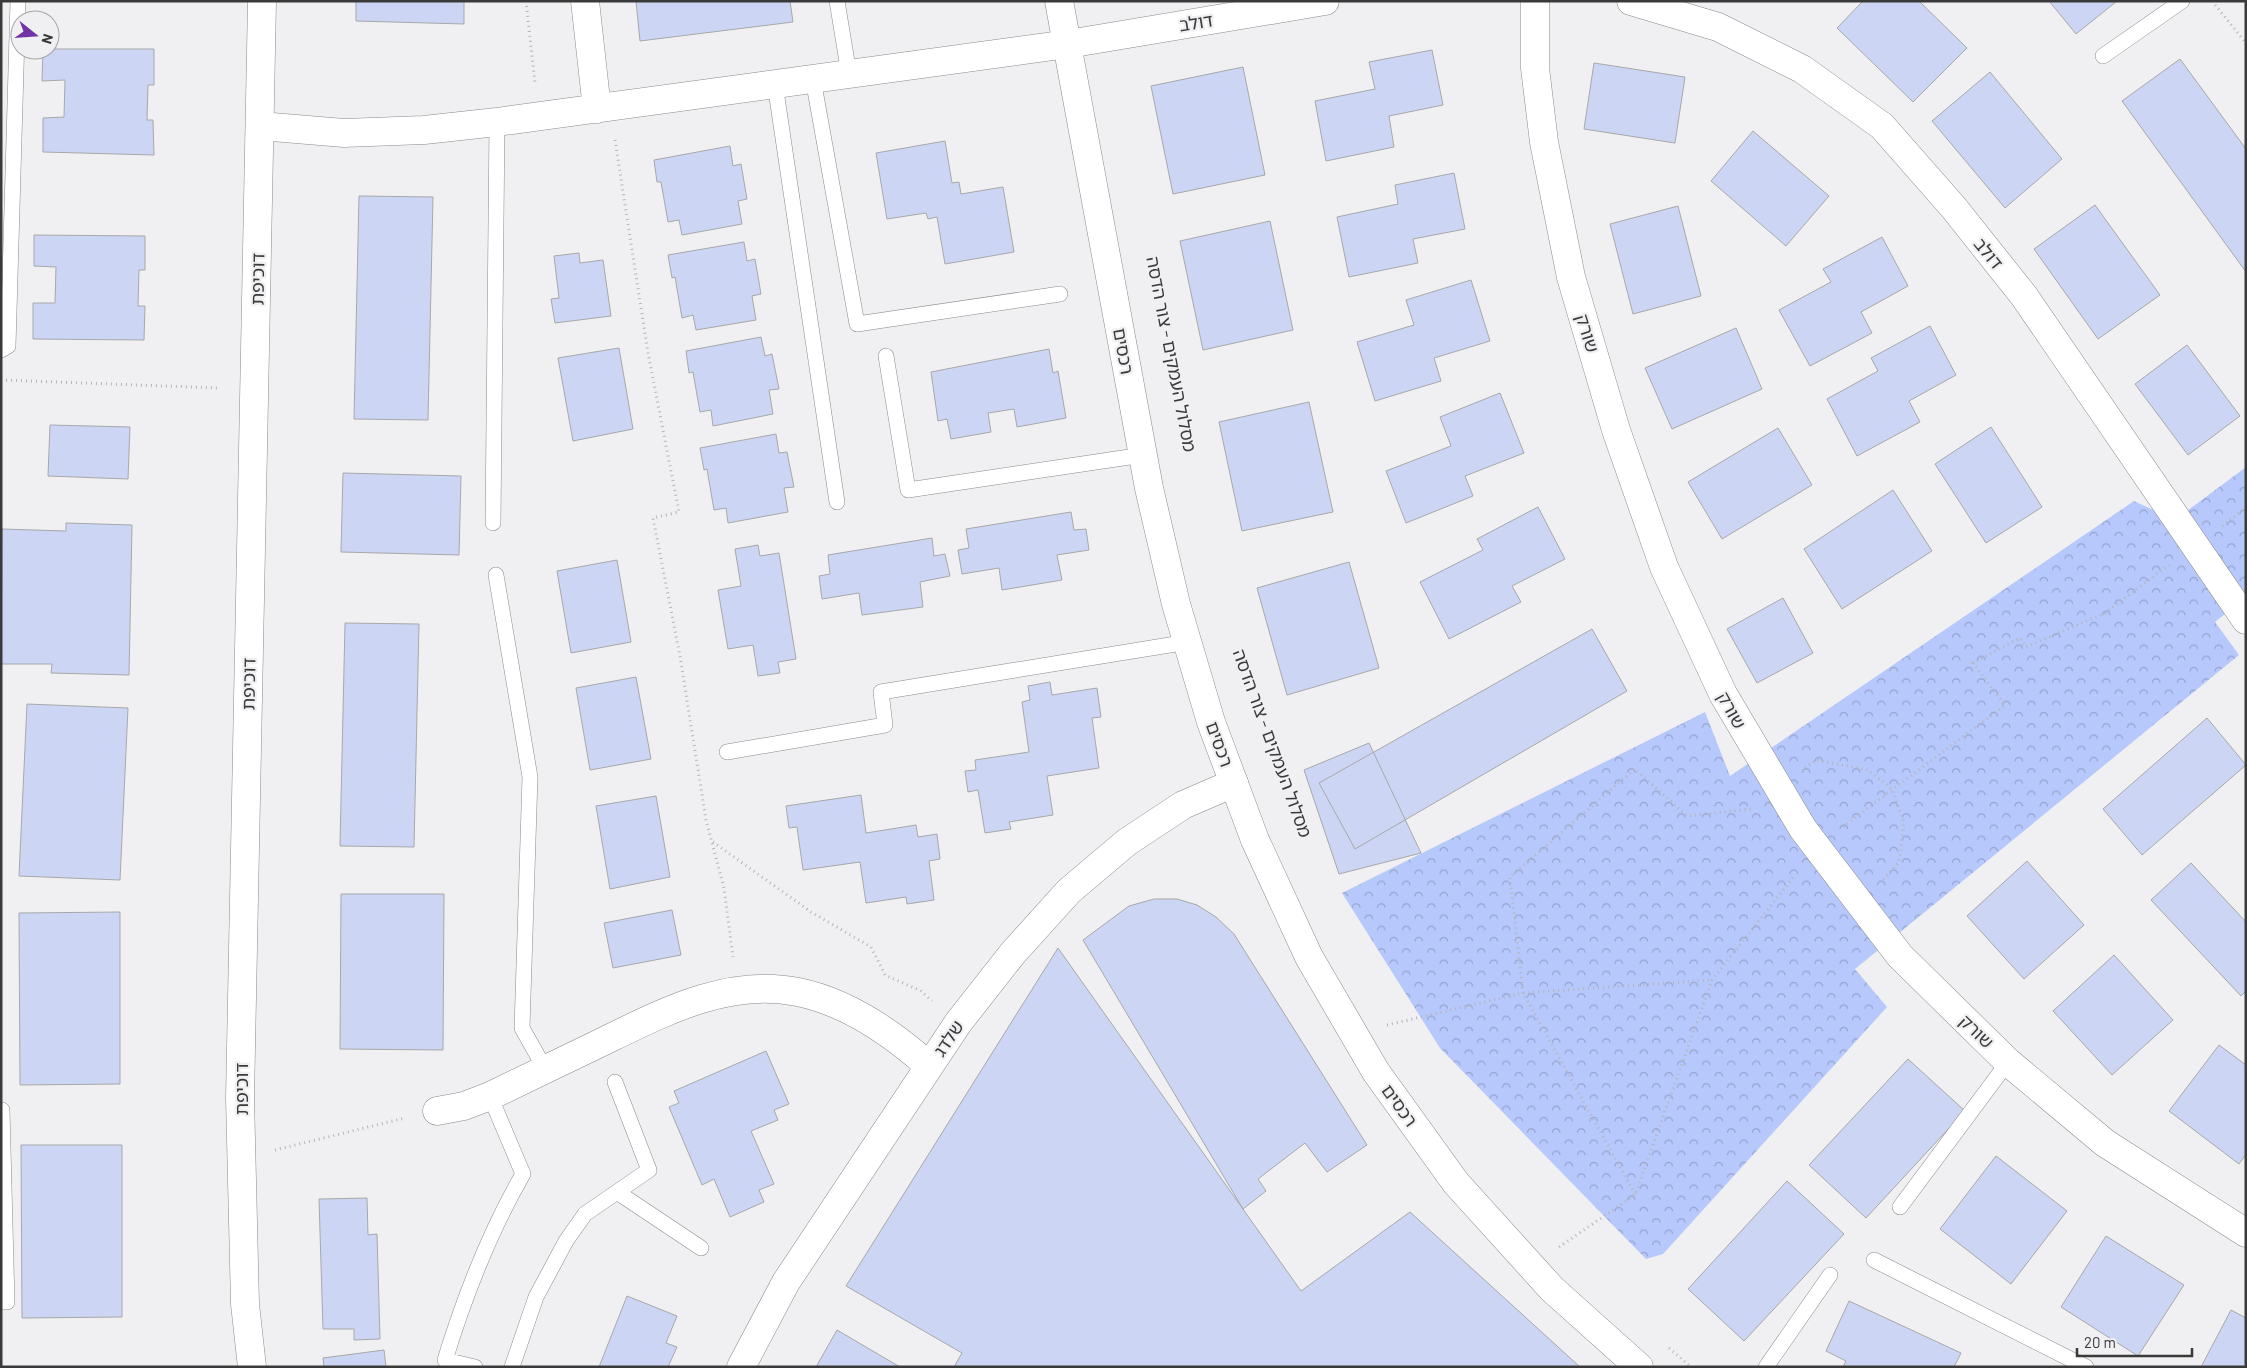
<svg xmlns="http://www.w3.org/2000/svg" width="2247" height="1368" font-family="Barlow,'Noto Sans Hebrew',sans-serif">
<defs>
<pattern id="park-crowns" width="20" height="18" patternUnits="userSpaceOnUse" patternTransform="scale(1.25)"><rect width="20" height="18" fill="#b6c8fc"/><path d="M2 6a3 3 0 1 1 6 0M12 15a3 3 0 1 1 6 0" fill="none" stroke="#95a3cd"/></pattern>
</defs>
<rect width="100%" height="100%" fill="#f0f0f2"/>
<path fill="url(#park-crowns)" d="M2246,467V597L2215,622L2239,655L1855,969L1887,1007L1663,1254L1646,1259L1440,1048L1342,893L1705,712L1730,776L2134,501L2175,520Z"/>
<path fill="#ccd6f4" stroke="#a7a8a9" d="M356,1H464V24L356,21Z
M636,1H790L793,22L640,41Z
M1863,1H1919L1967,48L1913,102L1837,28Z
M2049,1H2117L2076,34Z
M50,49H154V85H148L147,120H153L154,155L43,152V118L64,117L65,80L42,81L43,50Z
M1432,50L1443,105L1389,116L1394,147L1326,161L1315,101L1375,89L1369,62Z
M2180,59L2246,149V272L2122,101Z
M1594,63L1685,77L1675,143L1584,129Z
M1243,67L1265,175L1173,194L1151,86Z
M1990,72L2062,159L2005,208L1932,121Z
M1753,131L1829,196L1786,246L1711,181Z
M945,141L952,183L959,182L961,194L1003,187L1014,252L945,264L937,217L928,219L926,213L887,219L876,153Z
M730,146L733,166L741,164L747,199L738,201L742,224L682,235L679,220L668,222L661,182H657L654,160Z
M1454,173L1465,229L1413,239L1418,263L1349,277L1337,217L1398,204L1395,185Z
M359,196L433,197L428,420L354,419Z
M2095,205L2160,295L2098,339L2034,249Z
M1678,206L1701,296L1633,314L1610,224Z
M1270,221L1293,330L1203,350L1180,241Z
M34,235L145,236V270H139L138,306H145L144,340L33,339V303H55L56,267L34,266Z
M1882,237L1908,286L1861,312L1872,333L1810,366L1779,310L1831,282L1823,269Z
M744,242L747,261L755,259L761,294L752,296L756,320L696,330L693,315L682,318L675,277L672,278L668,255Z
M579,253L580,263L603,260L611,316L555,323L551,299L559,298L554,256Z
M1471,280L1490,341L1434,358L1441,381L1375,401L1357,342L1414,325L1406,300Z
M1930,326L1956,375L1909,401L1920,422L1857,456L1827,399L1878,371L1871,358Z
M1736,328L1762,389L1672,429L1645,368Z
M761,337L765,356L772,354L779,389L769,390L773,414L713,426L711,410L700,412L693,372L689,373L686,351Z
M2187,345L2240,416L2188,455L2135,384Z
M619,348L633,429L573,441L558,358Z
M1049,349L1053,373L1058,371L1066,418L1017,427L1014,409L988,413L991,432L951,439L947,419L938,421L931,372Z
M1500,393L1524,453L1465,476L1473,496L1406,523L1386,471L1451,446L1440,417Z
M1309,402L1333,512L1242,531L1219,422Z
M50,425L130,427L128,479L48,476Z
M1991,427L2042,507L1986,543L1935,464Z
M1778,428L1812,485L1722,539L1688,482Z
M776,434L779,453L787,452L794,487L784,488L788,512L728,523L726,508L714,510L707,469L704,470L700,448Z
M343,473L461,476L459,555L341,552Z
M1893,490L1932,551L1842,609L1804,549Z
M1538,507L1565,559L1512,586L1521,602L1449,639L1420,582L1483,550L1477,539Z
M1071,512L1074,530L1086,529L1089,550L1057,555L1062,580L1002,590L999,568L962,574L958,550L969,548L966,529Z
M66,523L132,525L129,675L51,673L52,664H1L2,529L66,531Z
M932,538L934,556L945,554L950,576L920,582L923,607L862,615L859,593L822,599L819,576L830,574L828,555Z
M758,545L760,556L779,553L796,659L778,662L780,673L758,676L753,645L728,649L718,590L741,586L735,549Z
M617,560L631,642L571,653L557,571Z
M1349,562L1379,668L1287,695L1257,588Z
M1783,598L1813,653L1757,683L1727,629Z
M345,623L419,624L414,847L340,846Z
M1592,629L1627,691L1355,849L1319,783Z
M636,677L651,759L590,770L576,688Z
M1050,682L1052,695L1097,688L1101,717L1092,718L1099,768L1047,776L1053,815L1009,822L1011,829L985,833L978,790L968,792L965,771L976,770L975,760L1029,752L1022,702L1030,700L1028,686Z
M27,704L128,708L120,880L19,876Z
M2207,718L2246,765L2142,855L2103,809Z
M1369,743L1421,853L1339,874L1304,770Z
M861,795L866,833L916,825L918,837L937,834L940,859L929,861L934,900L907,904L906,897L866,903L860,862L803,870L797,827L789,828L786,806Z
M656,796L670,877L610,889L596,806Z
M2027,861L2084,925L2024,979L1967,916Z
M2191,863L2246,922V991L2241,996L2151,900Z
M341,894H444L443,1050L340,1049Z
M1154,899H1177L1197,905L1216,917L1234,934L1367,1145L1327,1172L1305,1143L1258,1179L1266,1191L1243,1209L1083,940L1129,906Z
M672,910L681,955L613,968L604,923Z
M120,912V1084L20,1085L19,913Z
M1058,948L1301,1291L1410,1212L1580,1367H954L962,1353L846,1286Z
M2114,955L2173,1020L2112,1075L2053,1011Z
M2219,1045L2246,1065V1154L2239,1164L2169,1111Z
M766,1051L789,1104L774,1110L778,1120L751,1131L774,1184L759,1190L764,1202L730,1217L714,1179L702,1185L669,1107L679,1103L674,1091Z
M1908,1059L1965,1111L1866,1218L1809,1165Z
M21,1145H122V1317L22,1318Z
M1996,1156L2067,1211L2011,1284L1940,1229Z
M1787,1181L1844,1234L1744,1341L1688,1289Z
M367,1198L368,1235L377,1234L380,1339L354,1340V1329H323L319,1199Z
M2106,1236L2184,1285L2138,1356L2061,1307Z
M627,1296L677,1316L666,1343L677,1347L668,1367H599Z
M1849,1301L1961,1353L1954,1367H1843L1846,1361L1826,1351Z
M2231,1310L2246,1318V1367H2201Z
M837,1330L900,1367H816Z
M384,1350L386,1367H324L323,1358Z"/>
<g fill="none" stroke-linecap="round" stroke-linejoin="round">
<g stroke="#898a8b" stroke-width="16">
<path id="service" d="M837,1L849,74
M2103,56L2182,1
M813,79L857,324L1060,294
M775,84L837,502
M1,350L8,346L18,1
M886,356L908,490L1143,455
M493,523L497,122
M496,575L530,777L522,1028L545,1069
M727,752L885,725L881,692L1188,642
M617,1192L701,1248
M1900,1207L2008,1062
M1874,1260L2086,1367
M1,1302H7L2,1110
M475,1367L445,1360C465,1295 489,1233 523,1174L490,1096
M512,1367L536,1297L566,1241L585,1214L649,1170L615,1082
M1766,1367L1830,1275"/>
</g>
<g stroke="#898a8b" stroke-width="29">
<path id="minor" d="M585,1L597,109
M1535,1V68L1544,142L1571,277L1616,430L1664,567L1723,694L1803,829L1900,956L2008,1062L2105,1143L2246,1233
M1631,1L1718,27L1802,69L1882,126L1954,208L2024,296L2246,620
M260,126L344,133L424,130L497,122L1068,44L1325,1
M437,1111L464,1106L490,1096C525,1079 561,1062 596,1045C658,1015 726,977 798,992C847,1002 892,1033 929,1066
M741,1367L786,1282L958,1023L1013,953L1069,891L1127,842L1183,805L1234,783"/>
</g>
<g stroke="#898a8b" stroke-width="29">
<path id="tertiary" d="M1059,1L1149,488L1176,604L1211,722L1255,840L1309,957L1376,1072L1456,1183L1552,1289L1639,1367
M252,1367L245,1304L240,1098L262,1"/>
</g>
<path stroke="#b5b5b6" stroke-width="3" stroke-dasharray="1 4" stroke-linecap="butt" d="M526,1L535,83
M2212,1L2246,43
M615,140L648,353L679,512L653,518L680,656L706,820L724,888L733,957
M1,380L220,388
M2222,526L2246,508
M1805,768L1816,760L1868,770L1892,789L1904,822L1899,862L1883,880
M1843,827L2005,705L1973,663L2020,638L2026,647L2105,613L2169,565
M713,842L811,912L871,947L885,975L921,991L932,1001
M1387,1025L1523,993L1712,980
M275,1150L405,1118
M1635,1194L1523,993L1510,877L1635,769L1687,816L1751,809
M1559,1247L1635,1195L1712,980L1795,875
M1669,1348L1691,1367"/>
<use href="#service" stroke="#fff" stroke-width="15"/>
<use href="#minor" stroke="#fff" stroke-width="28"/>
<use href="#tertiary" stroke="#fff" stroke-width="28"/>
</g>
<g text-anchor="middle" dominant-baseline="central" stroke-width="4.5" stroke-linejoin="round" paint-order="stroke">
<g font-size="18" fill="#3a3a3b" stroke="#f0f0f2">
<text transform="translate(1196 22) rotate(-9)">דולב</text>
<text transform="translate(1989 253) rotate(51)">דולב</text>
<text transform="translate(257 279) rotate(-89)">דוכיפת</text>
<text transform="translate(1588 333) rotate(73)">שורק</text>
<text transform="translate(1124 351) rotate(80)">רכסים</text>
<text transform="translate(1172 354) rotate(79)">מסלול העמקים - צור הדסה</text>
<text transform="translate(248 684) rotate(-89)">דוכיפת</text>
<text transform="translate(1732 710) rotate(61)">שורק</text>
<text transform="translate(1273 743) rotate(70)">מסלול העמקים - צור הדסה</text>
<text transform="translate(1220 744) rotate(70)">רכסים</text>
<text transform="translate(1977 1031) rotate(44)">שורק</text>
<text transform="translate(948 1038) rotate(-56)">שלדג</text>
<text transform="translate(241 1089) rotate(-90)">דוכיפת</text>
<text transform="translate(1400 1105) rotate(54)">רכסים</text>
</g>
</g>
<rect width="2247" height="1368" fill="none" stroke="#3a3a3b" stroke-width="5"/>
<g transform="translate(35 35) rotate(107)"><circle r="24" fill="#f0f0f2" stroke="#a7a7a9"/>
<path d="M0-4L9 19L0 12L-9 19Z" fill="#7332a6"/>
<text y="-8" font-size="14" font-weight="bold" text-anchor="middle" fill="#3a3a3b">N</text>
</g>
<path d="M2077 1348v8h115v-8" fill="none" stroke="#3a3a3b" stroke-width="2.5"/>
<text x="2084" y="1348" font-size="15" fill="#3a3a3b" stroke="#f0f0f2" stroke-width="4" paint-order="stroke">20 m</text>
</svg>
